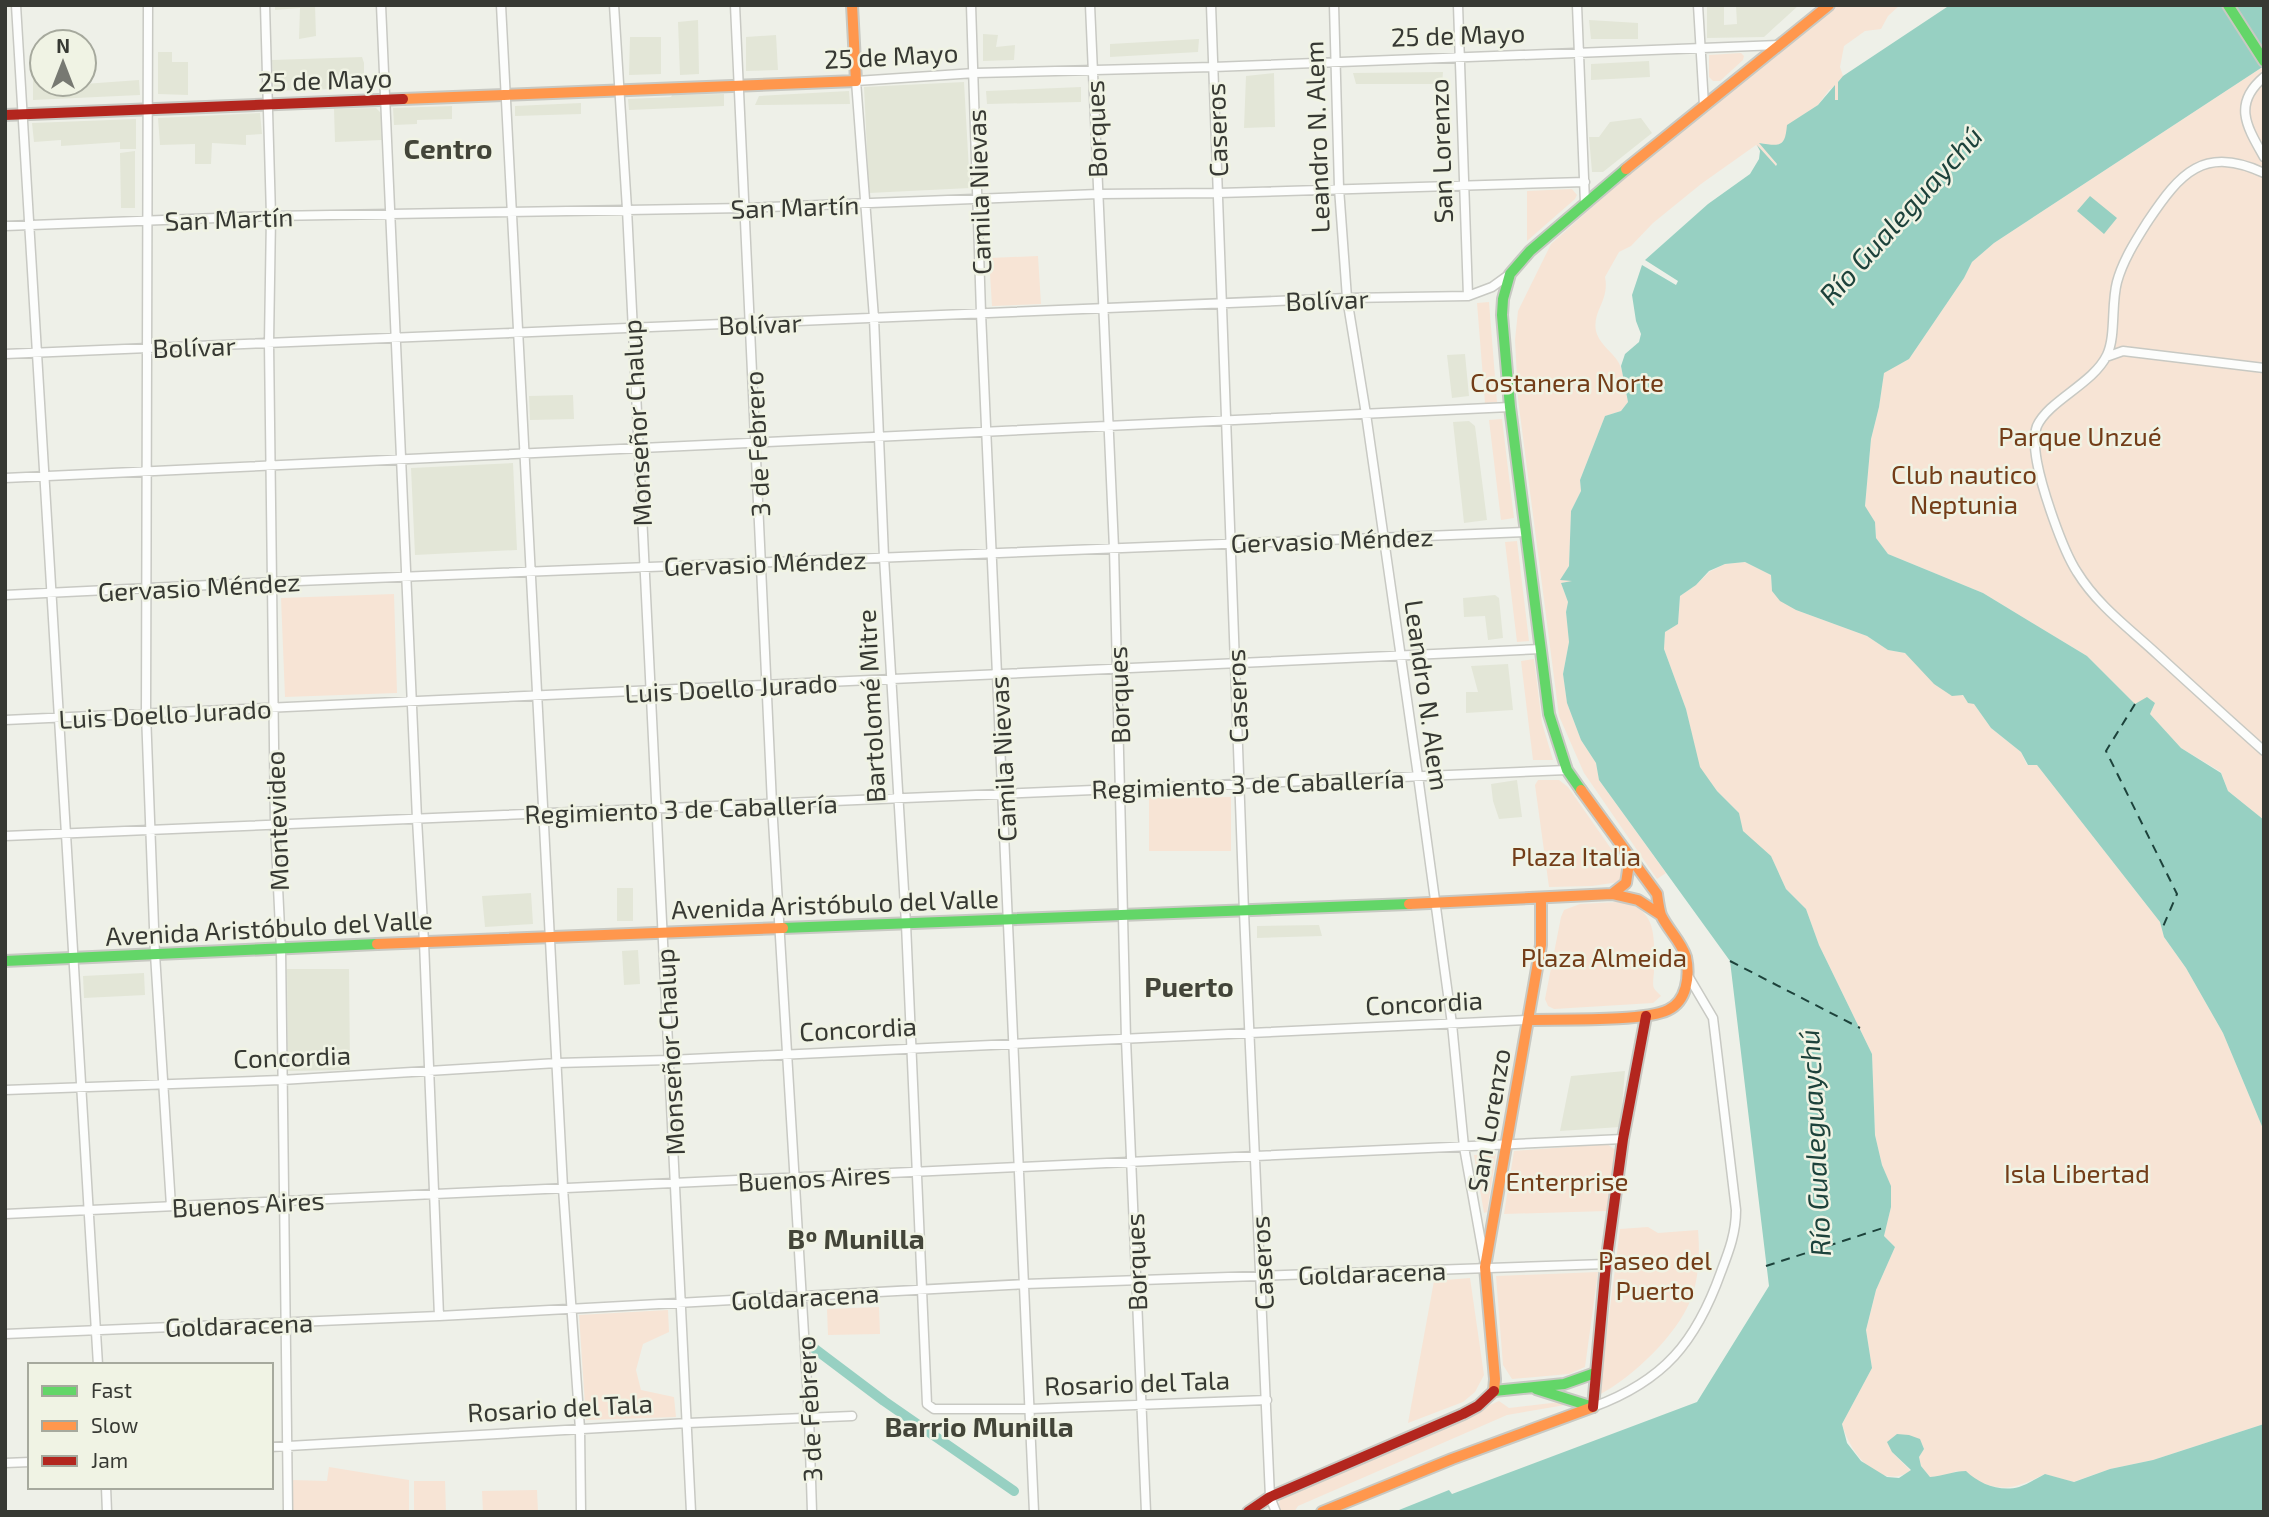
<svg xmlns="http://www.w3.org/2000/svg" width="2269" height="1517" font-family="'Exo 2',sans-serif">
<rect width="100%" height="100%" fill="#eef0e8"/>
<path fill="#e3e6d7" d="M275,5H315L316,36L299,39L300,8L275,10Z
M1707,5H1724V25L1737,24L1736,5H1799L1764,37L1707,38Z
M698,20L699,74L680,75L678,22Z
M1589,20L1638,23V39H1591Z
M983,34L998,35L996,47L1015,45L1014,60L983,61Z
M776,35L778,70L746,71V37Z
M630,37H661V74L629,75Z
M1199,39L1198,52L1110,57V44Z
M158,52H172V62H188V95L158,94Z
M362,57L364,63V88L274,91L272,60Z
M1649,61L1650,77L1591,80V64Z
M1443,72L1442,84H1356L1353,73Z
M1274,73L1275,127L1244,128L1246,76Z
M42,74V84H84L139,80L140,95L33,100V77Z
M964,82L970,188L869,193L864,87Z
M1081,87V102L987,104L986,91Z
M849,91L850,104L755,105L759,96Z
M724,94V106L629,110L628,99L671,97L672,95Z
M581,103V114L515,116V106Z
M452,106V119L417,120V124L394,125L393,108Z
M376,108L381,113L382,140L335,142L334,109Z
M260,113L262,134L246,135V145L212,143L211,164H195V144L160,145L158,118Z
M1641,118L1652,133L1603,172H1592L1589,137H1599L1610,122Z
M136,119V149H120V142L61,146V140L34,142L32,123Z
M135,151V208H121L120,153Z
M1465,354L1469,396L1452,398L1447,355Z
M573,395L574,419L530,420L529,396Z
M1469,421L1475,426L1487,520L1464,523L1453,422Z
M513,463L517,550L415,555L411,468Z
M1495,595L1499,598L1503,638L1488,640L1485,616L1464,617L1463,598Z
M1508,664L1513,710L1466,713V692H1478L1471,666Z
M1517,780L1522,817L1499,819L1493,801L1491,784Z
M617,888H633V921H617Z
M531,893L533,924L485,927L482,896Z
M1319,925L1322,936L1257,938V926Z
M638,950L640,984L624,985L622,951Z
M287,969H349L350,1070L288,1071Z
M144,973L145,995L84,998L83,976Z
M1625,1071L1620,1127L1560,1131L1571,1076Z"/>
<path fill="#f7e4d5" d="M1839,5H1900L1888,16L1881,29L1865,31L1844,46L1840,67L1843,76L1838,82V100H1835V86L1829,90L1818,105L1788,125C1785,147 1780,147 1760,143L1777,164L1775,166L1756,145L1701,184L1653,223L1631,246L1619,252L1605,277C1610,300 1592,311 1596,331C1600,347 1617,354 1621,368C1625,378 1625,391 1628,402L1621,411L1605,416L1580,480L1581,491L1571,511L1569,566L1561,580H1572V582L1561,583L1568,602L1566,612L1569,642L1563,674L1567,703L1581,740L1596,763L1599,780L1666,873L1657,879L1584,773L1559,716L1518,399L1515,340L1518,311L1551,244L1636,168Z
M1741,53L1744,56L1743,60L1720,81H1713L1709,77V55Z
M2264,66V820L2228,791L2221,772L2181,748L2150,714L2155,703L2135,704L2087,656L1983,593L1888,554L1876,538L1875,522L1865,507L1871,439L1879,407L1884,372L1909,359L1964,278L1972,262L1994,243Z
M1572,189L1577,195L1575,199L1527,241V191Z
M1038,256L1041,304L992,306L989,258Z
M1489,302L1497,402L1485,403L1477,303Z
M1502,419L1514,518L1501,520L1489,420Z
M1517,541L1529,641L1517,642L1505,542Z
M1745,562L1771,575L1772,591L1796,610L1867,636L1888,650L1905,653L1974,704L1991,728L2021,752L2027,765H2037L2160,922L2164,937L2186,968L2223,1033L2264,1131V1424L2153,1460L2110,1469L2073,1482L2045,1474C2005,1494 1996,1491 1957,1471L1948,1475L1930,1477L1921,1466L1919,1457L1924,1449L1920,1440L1908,1435L1892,1452L1911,1471C1879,1491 1850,1453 1842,1424L1872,1368L1866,1330L1876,1290L1895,1247L1884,1236L1891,1207V1187L1882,1165L1875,1135L1872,1054L1819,945L1806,909L1786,889L1771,856L1742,831L1739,813L1717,791L1699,767L1686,709L1664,649L1665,632L1678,624L1680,596L1696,585L1709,572L1725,564Z
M394,594L397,693L285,697L281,598Z
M1534,659L1542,723L1553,760H1533L1521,661Z
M1538,780H1559L1568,787L1621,863L1623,879L1619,882L1592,886L1549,887L1535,785Z
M1231,797V851H1149V798Z
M1617,902C1659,906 1654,939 1654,971C1654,975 1652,984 1654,988C1655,991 1659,993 1661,996L1653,1003L1554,1009L1548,1006L1545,999L1561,917L1564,910L1580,904Z
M1607,1144L1617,1151L1607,1211L1504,1214L1514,1151Z
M1496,1154L1487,1212L1484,1213L1474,1155Z
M1648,1227L1658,1233L1698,1230C1700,1251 1699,1279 1691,1299C1677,1335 1633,1377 1599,1395L1620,1229Z
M1598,1272L1585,1367L1569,1374L1512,1379L1503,1365L1496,1276Z
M1470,1278L1484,1375L1475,1392L1463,1402L1408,1423L1434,1281Z
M879,1307L880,1334L828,1335L827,1309Z
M668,1310L669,1332L643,1344L636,1370L641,1390L674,1397L676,1417L586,1420L579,1315Z
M1499,1401L1509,1408L1560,1402L1571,1404L1507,1415L1298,1506L1294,1512H1280L1277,1508L1281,1498Z
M329,1467L409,1480V1512H293L292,1480L327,1481Z
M414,1481H445L446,1512H414Z
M537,1490L538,1512H483L482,1491Z"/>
<path fill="#97d0c2" d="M1950,5H2264V66L1994,243L1972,262L1964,278L1909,359L1884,373L1879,407L1871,439L1865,506L1875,522L1876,538L1888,554L1983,593L2087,656L2135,704L2147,697L2155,703L2150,714L2181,748L2221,773L2228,791L2264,820V1131L2223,1033L2186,968L2164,937L2160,922L2037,765H2028L2021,752L1991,728L1974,704L1968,703L1963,695L1952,696L1934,684L1905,653L1888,650L1867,636L1796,610L1780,601L1772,591L1771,575L1745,562L1725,564L1709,571L1696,585L1680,596L1678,624L1665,632L1664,649L1686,709L1700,767L1717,791L1739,813L1743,831L1771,856L1786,889L1806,909L1819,945L1872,1054L1875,1135L1882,1165L1891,1186V1207L1884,1236L1895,1247L1876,1290L1866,1330L1872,1368L1842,1424L1847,1443L1861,1461L1887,1477L1899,1478L1911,1470L1892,1452L1887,1442L1897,1434L1909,1435L1920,1439L1924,1449L1919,1457L1921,1466L1930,1477C1942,1476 1954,1471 1966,1471C1979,1484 2000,1492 2019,1487C2028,1484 2037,1478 2045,1474L2074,1482L2110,1469L2153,1460L2264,1424V1512H1394L1449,1490L1452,1494L1697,1402L1769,1286L1730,961L1599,780L1596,763L1581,740L1567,703L1563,674L1569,642L1566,612L1568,602L1561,583L1572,581L1560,580L1569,566L1571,511L1581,491L1580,480L1605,416L1621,411L1628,402L1621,366L1625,354L1639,342L1641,334L1636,321L1632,295L1642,265L1676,285L1678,281L1645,260L1708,204L1750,174L1759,159L1760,151L1757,145L1776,166L1777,164L1759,143C1780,146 1785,148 1787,125L1818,105L1835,85V100H1838V82L1843,76Z
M2090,196L2117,218L2104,234L2077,211Z"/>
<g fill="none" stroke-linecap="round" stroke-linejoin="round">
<path stroke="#97d0c2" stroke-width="10" d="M811,1346L884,1401L1014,1491"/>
<path stroke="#1d423b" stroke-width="2" stroke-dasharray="9 7" stroke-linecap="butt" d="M2135,704L2106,751L2177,894L2162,929
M1730,961L1860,1028
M1766,1266L1886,1227"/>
<g stroke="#c8c9c3" stroke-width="11">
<path id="street" d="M16,5L98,1365
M148,5L146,713L155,954L171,1206
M265,5L271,216L269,343L275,825L281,949L288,1512
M381,5L417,819L424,942L439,1316
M501,5L563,1188L580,1429L581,1512
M614,5L627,209L691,1512
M735,5L772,804L809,1417L812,1512
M971,5L981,313L1034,1512
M1090,5L1114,548L1126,1039L1146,1512
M1211,5L1244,912L1270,1497L1276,1512
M1334,5L1339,188L1347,298L1366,414L1418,776L1452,1024L1464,1147L1484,1259
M1458,5L1468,296
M1577,5L1585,203
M1698,5L1704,105
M2264,77C2232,104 2247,127 2264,157
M2264,173C2204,145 2180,173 2148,221C2136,240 2123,260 2117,282C2111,304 2116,336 2107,355C2093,384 2049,400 2037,426C2033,437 2035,451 2037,462C2042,489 2062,549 2077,572C2098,606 2129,628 2158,655C2193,687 2228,719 2264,751
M5,226L271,216L745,208L1098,194L1218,193L1585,182
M5,354L1347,298L1468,296L1492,287L1510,274
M2106,357L2123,351L2264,368
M5,478L1510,407
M5,595L273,582L1525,532
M5,720L1541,649
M5,836L1567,770
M5,1090L281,1080L557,1063L669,1060L1528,1020
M5,1214L1623,1139
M5,1334L439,1316L1025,1284L1606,1264
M1267,1400L1030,1409H934L927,1404L906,924L884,557L874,318L856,81L975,73L1213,67L1779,45
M1593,1407C1664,1381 1696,1342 1721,1272C1729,1251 1736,1233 1736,1210L1713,1018L1687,974
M271,1447L688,1423L852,1416
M5,1463L30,1462
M106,1487L107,1512"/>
</g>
<g stroke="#c8c9c3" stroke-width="14">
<path id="fast" d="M2228,5L2264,61
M1581,790L1567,770L1549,714L1510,407L1502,315L1503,299L1510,274L1530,251L1626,169
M783,928L1409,904
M5,961L377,944
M1536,1389L1593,1407
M1494,1391L1564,1384L1595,1373"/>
</g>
<g stroke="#c8c9c3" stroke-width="14">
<path id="slow" d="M403,99L856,81L852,5
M1626,169L1829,5
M1612,894L1626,883L1630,857
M1409,904L1612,894L1638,900L1661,915
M377,944L783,928
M1528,1020C1560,1019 1643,1022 1668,1010C1687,1001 1690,976 1686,957C1681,941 1668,930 1661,915C1659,909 1658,901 1657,894L1581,790
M1494,1391L1495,1379L1485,1267L1541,945V899
M1322,1512L1452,1459L1593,1407"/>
</g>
<g stroke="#c8c9c3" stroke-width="14">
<path id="jam" d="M5,115L403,99
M1593,1407L1606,1264L1623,1139L1646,1016
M1248,1512L1270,1497L1463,1414L1478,1406L1494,1391"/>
</g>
<use href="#street" stroke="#fcfdfc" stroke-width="8"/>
<use href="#fast" stroke="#63d668" stroke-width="10"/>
<use href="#slow" stroke="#ff974d" stroke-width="10"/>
<use href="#jam" stroke="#b3261e" stroke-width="10"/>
</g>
<g text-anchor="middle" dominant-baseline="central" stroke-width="5" stroke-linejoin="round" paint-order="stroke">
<g font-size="26" fill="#373933" stroke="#f0f3e4">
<text transform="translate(1458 34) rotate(-2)">25 de Mayo</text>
<text transform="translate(891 55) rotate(-3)">25 de Mayo</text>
<text transform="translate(325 79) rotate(-2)">25 de Mayo</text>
<text transform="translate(1095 129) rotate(-92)">Borques</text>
<text transform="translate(1216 130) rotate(-92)">Caseros</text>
<text transform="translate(1316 137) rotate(-92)">Leandro N. Alem</text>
<text transform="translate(1440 151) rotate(-92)">San Lorenzo</text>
<text transform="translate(978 192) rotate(-92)">Camila Nievas</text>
<text transform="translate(795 206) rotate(-2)">San Martín</text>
<text transform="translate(229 218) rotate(-2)">San Martín</text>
<text transform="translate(1327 299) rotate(-2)">Bolívar</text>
<text transform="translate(760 323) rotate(-2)">Bolívar</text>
<text transform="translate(194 346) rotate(-2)">Bolívar</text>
<text transform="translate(636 423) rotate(-93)">Monseñor Chalup</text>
<text transform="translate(756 444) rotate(-93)">3 de Febrero</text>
<text transform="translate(1332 539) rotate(-2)">Gervasio Méndez</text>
<text transform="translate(765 562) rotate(-2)">Gervasio Méndez</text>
<text transform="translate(199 586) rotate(-3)">Gervasio Méndez</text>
<text transform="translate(731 687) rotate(-3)">Luis Doello Jurado</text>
<text transform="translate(1118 695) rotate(-92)">Borques</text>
<text transform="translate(1428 695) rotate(82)">Leandro N. Alem</text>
<text transform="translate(1236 696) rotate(-92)">Caseros</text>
<text transform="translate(870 706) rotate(-93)">Bartolomé Mitre</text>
<text transform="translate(165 713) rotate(-3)">Luis Doello Jurado</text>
<text transform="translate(1002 759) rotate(-93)">Camila Nievas</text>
<text transform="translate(1248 783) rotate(-2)">Regimiento 3 de Caballería</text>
<text transform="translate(681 808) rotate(-2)">Regimiento 3 de Caballería</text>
<text transform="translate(276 821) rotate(-92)">Montevideo</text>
<text transform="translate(835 903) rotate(-2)">Avenida Aristóbulo del Valle</text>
<text transform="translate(269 927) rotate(-3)">Avenida Aristóbulo del Valle</text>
<text transform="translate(1424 1002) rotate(-3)">Concordia</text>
<text transform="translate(858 1028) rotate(-3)">Concordia</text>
<text transform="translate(669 1052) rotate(-93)">Monseñor Chalup</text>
<text transform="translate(292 1056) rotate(-2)">Concordia</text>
<text transform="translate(1488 1120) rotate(-80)">San Lorenzo</text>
<text transform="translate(814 1177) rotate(-3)">Buenos Aires</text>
<text transform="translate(248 1203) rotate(-3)">Buenos Aires</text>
<text transform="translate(1135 1262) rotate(-92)">Borques</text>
<text transform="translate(1261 1263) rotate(-93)">Caseros</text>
<text transform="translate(1372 1272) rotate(-2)">Goldaracena</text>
<text transform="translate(805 1296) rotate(-3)">Goldaracena</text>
<text transform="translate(239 1324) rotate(-2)">Goldaracena</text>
<text transform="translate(1137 1382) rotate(-2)">Rosario del Tala</text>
<text transform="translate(560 1407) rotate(-3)">Rosario del Tala</text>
<text transform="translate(808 1409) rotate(-93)">3 de Febrero</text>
</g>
<g font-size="26" fill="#733d18" stroke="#f0f3e4">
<text x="1567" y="381">Costanera Norte</text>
<text x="2080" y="435">Parque Unzué</text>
<text x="1964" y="473">Club nautico<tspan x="1964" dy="30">Neptunia</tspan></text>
<text x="1576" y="855">Plaza Italia</text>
<text x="1604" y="956">Plaza Almeida</text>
<text x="2077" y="1172">Isla Libertad</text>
<text x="1567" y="1180">Enterprise</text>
<text x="1655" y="1259">Paseo del<tspan x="1655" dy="30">Puerto</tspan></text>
</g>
<g font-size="28" font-weight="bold" fill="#434539" stroke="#f0f3e4">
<text x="448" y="148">Centro</text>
<text x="1189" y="986">Puerto</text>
<text x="856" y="1238">Bº Munilla</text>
<text x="979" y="1426">Barrio Munilla</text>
</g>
<g font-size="28" font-style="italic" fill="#1d423b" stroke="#f0f3e4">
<text transform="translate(1900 215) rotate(-48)">Río Gualeguaychú</text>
<text transform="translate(1814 1143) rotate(-93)">Río Gualeguaychú</text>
</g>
</g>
<rect width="2269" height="1517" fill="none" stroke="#373933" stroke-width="14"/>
<rect x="28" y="1363" width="245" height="126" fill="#f0f3e4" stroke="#a6a99d" stroke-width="2"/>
<rect x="42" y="1386" width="35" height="10" fill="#63d668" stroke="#a6a99d" stroke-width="2"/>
<text x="91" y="1398" font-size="21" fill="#373933">Fast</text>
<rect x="42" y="1421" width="35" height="10" fill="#ff974d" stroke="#a6a99d" stroke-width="2"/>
<text x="91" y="1433" font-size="21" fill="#373933">Slow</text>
<rect x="42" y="1456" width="35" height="10" fill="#b3261e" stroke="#a6a99d" stroke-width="2"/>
<text x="91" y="1468" font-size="21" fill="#373933">Jam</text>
<g transform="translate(63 63)"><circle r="33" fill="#f0f3e4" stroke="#a6a99d" stroke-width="2"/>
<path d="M0-5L12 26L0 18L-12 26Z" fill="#777972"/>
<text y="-10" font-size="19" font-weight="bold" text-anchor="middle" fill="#373933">N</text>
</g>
</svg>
